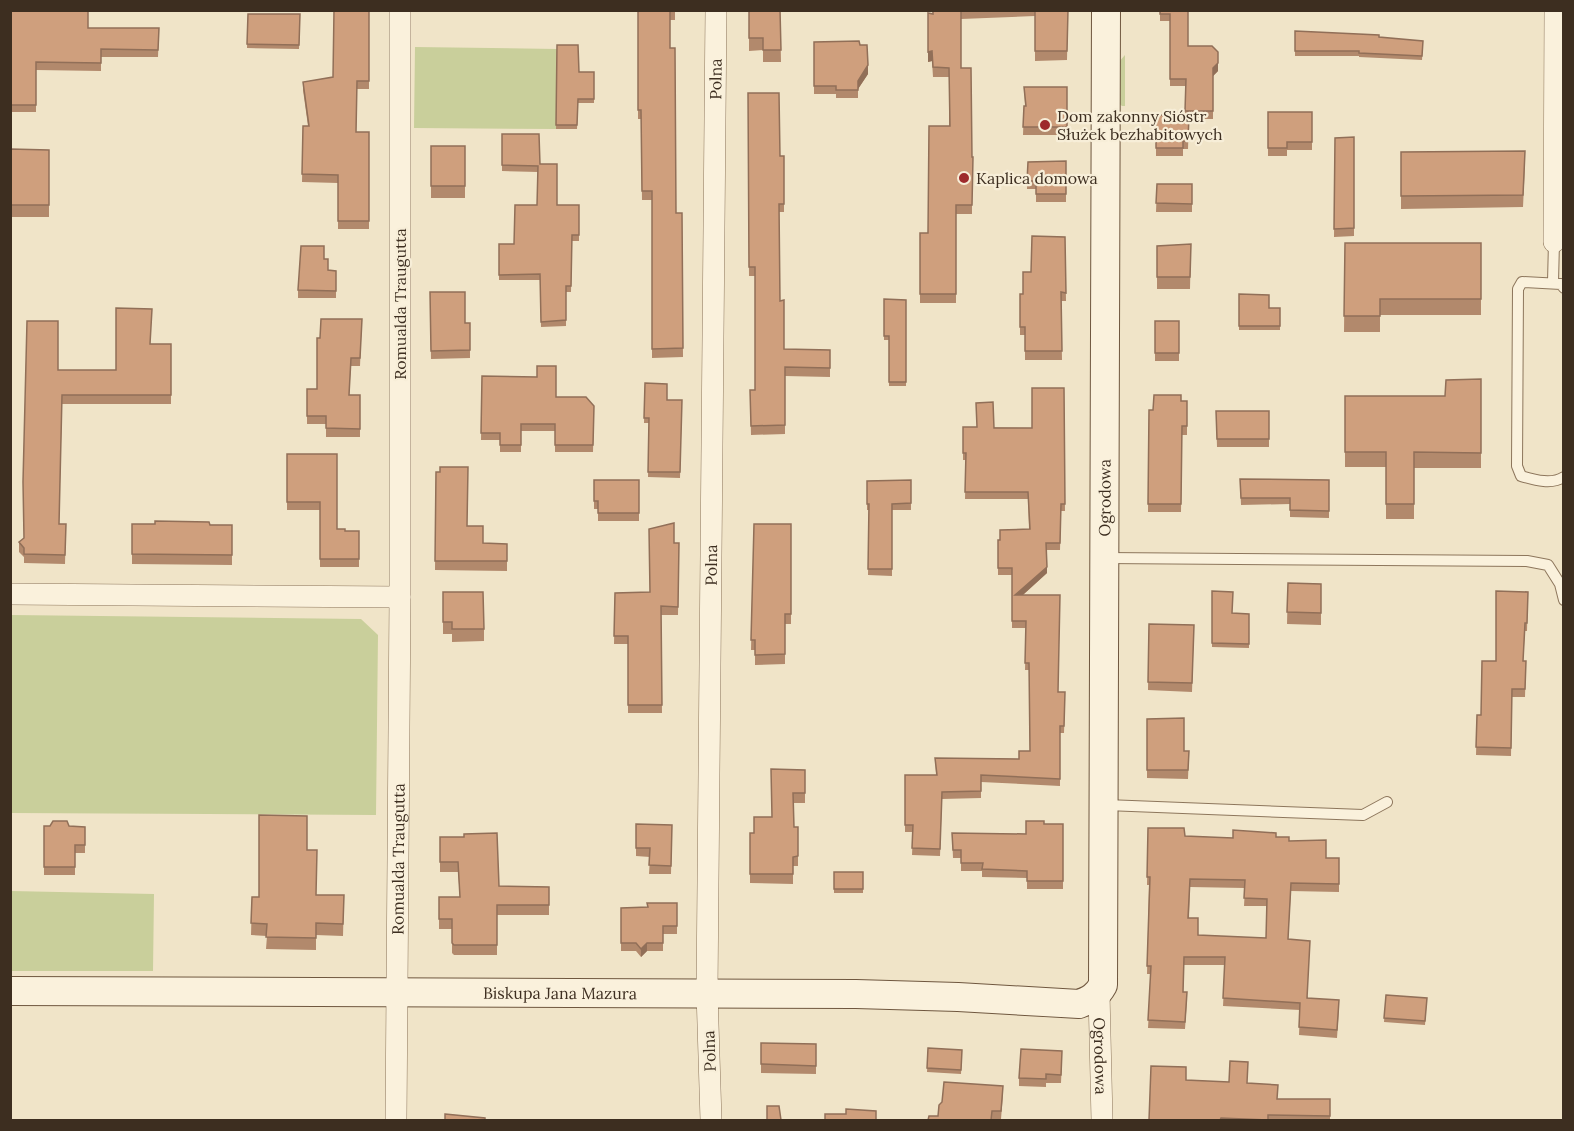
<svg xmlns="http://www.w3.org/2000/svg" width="1574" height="1131" font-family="Lora,serif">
<rect width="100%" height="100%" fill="#f0e4c8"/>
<path fill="#c9cf9b" d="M415,47L557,49L556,129L414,128Z
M1125,55V106H1122L1117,102L1118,63Z
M11,615L361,619L378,635L376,815L11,813Z
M11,891L154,894L153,971H11Z"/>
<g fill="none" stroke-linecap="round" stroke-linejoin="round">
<g stroke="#8d765c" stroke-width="12">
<path id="lane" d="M1553,282L1554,242
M1564,288L1561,284L1522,282L1518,289L1517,466L1521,476C1535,480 1551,485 1564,477
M1104,558L1527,561L1548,565L1560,584L1564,600
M1106,805L1363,815L1387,802"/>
</g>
<g stroke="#8d765c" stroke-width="22">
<g id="street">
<path d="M1554,242L1555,10"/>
<path d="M10,594L400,597"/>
<path id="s1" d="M1099,993L1102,1120"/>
<path id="s2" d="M396,1120L400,597V10"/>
<path id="s3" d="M711,1120L707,992L716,10"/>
</g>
</g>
<g stroke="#6f573f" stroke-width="30">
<g id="secondary">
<path id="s4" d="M10,991L856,994L958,997L1079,1004C1090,1000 1097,996 1103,985L1106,10"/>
</g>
</g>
<use href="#lane" stroke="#faf1dc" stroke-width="10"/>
<use href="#street" stroke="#faf1dc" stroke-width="21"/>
<use href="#secondary" stroke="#faf1dc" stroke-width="28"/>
</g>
<path fill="#b2896c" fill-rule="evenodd" d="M10,10L88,28H159L158,57H101V71L36,70V112H10Z
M369,10V89H357L356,132H369V229H338V183L302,182L303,126H308L303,90V82L333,77Z
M638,10H675V20H670V48L676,213H682L683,357L652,358V200H642L641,119H638Z
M749,10H780L781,62H763V50L749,51Z
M933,10H1068L1067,60L1035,61V16L961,19V68L972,157V214H956V303H920V233H928L949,126V77H933L932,61L928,62Z
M1160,10H1188V46L1218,71L1213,76V119H1189L1188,149H1183V156H1156V115H1185L1186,86H1170V21H1160Z
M248,14H300L299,49L247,48Z
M1295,31L1423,41L1422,60L1359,57V56H1295Z
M814,42L860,45L868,74L858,89V98H836V94H814Z
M557,45L579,72H594V103H578L577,129H556Z
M1024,87H1067V135H1023L1024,106H1025Z
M748,93L780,156H784V212H779L780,301L784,349L830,350V377L785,376V434L751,435L750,390H755V276H749Z
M1268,112H1312V150H1287V156H1268Z
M502,134L540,164L557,205H579V241H572L571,292H566V326L541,327L540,280H499V244H514L537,205L538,172L502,171Z
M1354,137V236L1334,237L1335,138Z
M431,146H465V198H431Z
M10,149L49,150V217H10Z
M1401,152L1525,164L1523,207L1401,209Z
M1066,161V202H1036V189H1027L1028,162Z
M1157,184H1192V212H1156Z
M1065,237L1066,301H1061L1062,360H1025V335H1020V294H1023L1031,272Z
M1345,243H1481V315H1380V332H1344Z
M1191,244L1190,289H1157V246Z
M324,259L328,270L336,271V298H298V290Z
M430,292L465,323H470V358L431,359Z
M1239,294L1269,308H1280V330H1239Z
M884,299L906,300V386H889V340H884Z
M362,319L360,366H351L349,395H360V437H326V424H307V389H317Z
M1155,321H1179V361H1155Z
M151,344H171V404H62L59,524H66L65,564L24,563V557L19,552V542L24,538L58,370H116Z
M482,376L556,397L594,406L593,452H555V431H521V452H500V440H481Z
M1481,379V468H1414V519H1386V467H1345V396H1445Z
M645,383L667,400H682L680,478L648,477L649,423H644Z
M1064,388L1065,511H1061L1060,550H1046L1047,573L1023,595L1058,692L1065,699L1064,733H1060V786L981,782V798L942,799L940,856L912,855L913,832H905V775H936L935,758L1019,759L1030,751L1029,670H1025L1026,628H1012V575H998V547L1000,540L1029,529L1028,499H965L966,460H963V427L1032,428Z
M1181,401H1187V435H1182L1181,512H1148L1149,410H1153Z
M1216,411H1269V447H1217Z
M287,454H337V529L345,531H359V567H320V510H287Z
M436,472L467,526L483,543L507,544V571L435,570Z
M1240,479L1329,480V518L1290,517V504L1241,505Z
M594,480H639V521H598V509H594Z
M911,480V510H892V576L868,575L869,510H867V481Z
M132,524L232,525V565L132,564Z
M754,524H791V624H785V664L755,665V650H751Z
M674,543H679L678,615H661L662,713H628V644H614L615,593L650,592Z
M1288,583L1321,584V625L1287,624Z
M1212,591L1232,613L1249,614V648L1212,647Z
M443,592L484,629V641L452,642V634H443Z
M1528,592L1527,631H1525L1523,661H1526L1525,697H1512L1511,756L1476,755L1477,715H1481L1496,661Z
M1149,624L1194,625L1192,692L1148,690Z
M1147,719L1184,751H1189L1188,779L1147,778Z
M805,770V803H793L794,827H798V866H793V884L750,883V833H754L772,817Z
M636,824L672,825L671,874H649L650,857L636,856Z
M1044,824H1063V889H1027V878L982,877V871H961V858H953L952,833L1026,834Z
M44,826L85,827V853H75V875H44Z
M1148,828L1185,836L1233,838L1276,837L1289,841L1326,858H1339V892L1291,891L1288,939L1308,998L1339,1008L1337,1038L1299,1035L1300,1010L1223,1006L1225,965H1184L1183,992L1187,1000L1185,1029L1148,1028L1151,974H1147L1149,885H1147ZM1190,887L1245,888L1244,906H1267L1266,938L1198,935L1189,918Z
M440,837L499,886L549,887V915H497V955H454L452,953V929H439V897H460L458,872H440Z
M307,850L316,895H344L343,936L316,935V950L266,949L267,936L251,935L252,897H259Z
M834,872H863V893H834Z
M677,903V934H663V951H647L641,957L636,951H621V908L648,907Z
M1386,995L1427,998L1425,1025L1384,1022Z
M816,1044V1074L761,1073V1064Z
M928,1048L962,1050L961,1074L927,1072Z
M1062,1059L1061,1083H1046V1087L1019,1086V1078Z
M1186,1080L1247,1083L1277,1099H1330V1120H1149Z
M1003,1094L1001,1119H992V1120H928L938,1116Z"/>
<path fill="#916f58" d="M932,51V61L928,62V52Z
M1218,63V71L1213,76V68Z
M868,65V74L858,89V81Z
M1047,567V573L1015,602V595Z
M647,943V951L641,957V949Z"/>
<path fill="#cf9f7d" stroke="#916f58" stroke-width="1.5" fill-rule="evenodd" d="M10,10H88V28H159L158,50L101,49V63L36,62V105H10Z
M334,10H369V81H357L356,132H369V221H338V175L302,174L303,126H309L303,82L333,77Z
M638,10H675V11H670V48H675L676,213H682L683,348L652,349V191H642L641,110H638Z
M749,10H780L781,50H763V38H749Z
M933,10H961V68H971L972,157H973L972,205H956V294H920V233H928L929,126H950L949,68L933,67L932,51L928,52V13L933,14Z
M1035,10H1068L1067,51H1035Z
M1160,10H1188V46H1212L1218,52V63L1213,68V111H1185L1186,79H1170V14H1160Z
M248,14H300L299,45L247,44Z
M1295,31L1379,35V37L1423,41L1422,56L1359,53V51H1295Z
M859,41L860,45H867L868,65L858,81V90H836V86H814V42Z
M557,45H578L579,72H594V99H578L577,125H556Z
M1024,87H1067V127H1023L1024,106H1026Z
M748,93H779L780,156H784V204H779L780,301L784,300V349L830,350V368L785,367V425L751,426L750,390H755V267H749Z
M1268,112H1312V142H1287V148H1268Z
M1156,115H1189L1188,141H1183V148H1156Z
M502,134H539L540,164H557V205H579V235H572L571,286H566V320L541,322L540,274L499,275V244H514L515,205H537L538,166L502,165Z
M1354,137V228L1334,229L1335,138Z
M431,146H465V186H431Z
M10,149L49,150V205H10Z
M1525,151L1523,195L1401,196V152Z
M1066,161V194H1036V181H1027L1028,162Z
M1157,184H1192V204L1156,203Z
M1032,236L1065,237L1066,293L1061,292L1062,351H1025V327H1020V294H1023V272H1031Z
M1345,243H1481V299H1380V316H1344Z
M1191,244L1190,277H1157V246Z
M301,246H324V259H328V270L336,271V291L298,290Z
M430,292H465V323H470V350L431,351Z
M1239,294L1269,295V308H1280V326H1239Z
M884,299L906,300V382H889V336H884Z
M116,308L152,309L150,344H171V395H62L59,524H66L65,555L24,554V548L19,542L24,538L23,482L27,321H58V370H116Z
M321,319H362L360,358H351L349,395H360V429L326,428V416H307V389H317V338H320Z
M1155,321H1179V353H1155Z
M537,366H556V397H586L594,406L593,445H555V424H521V445H500V433H481L482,376L537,377Z
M1481,379V453L1414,452V504H1386V452H1345V396H1445L1446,380Z
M645,383L667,384V400H682L680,472H648L649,418H644Z
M1032,388H1064L1065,504H1061L1060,543H1046L1047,567L1015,595H1060L1058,692H1065L1064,726H1060V779L981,775V791L942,792L940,849L912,848L913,825H905V775H937L935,758L1019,759V751H1030L1029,663H1025L1026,621H1012V568H998V540H1000V530L1030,529L1028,492H965L966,453H963V427H977L976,403L993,402L994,428H1032Z
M1154,395H1181V401H1187V426H1182L1181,504H1148L1149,410H1153Z
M1216,411H1269V439H1217Z
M287,454H337V529H345V531H359V559H320V502H287Z
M440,467H468L467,526H483V543L507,544V561H435L436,472H440Z
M1240,479L1329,480V511L1290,510V498H1241Z
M594,480H639V513H598V501H594Z
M911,480V503L892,504V569H868L869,504H867V481Z
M155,521L209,522L210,525H232V555L132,554V524H155Z
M674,523V543H679L678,607L661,606L662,705H628V636H614L615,593L650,592L649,529Z
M754,524H791V614H785V654L755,655V640H751Z
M1288,583L1321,584V613L1287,612Z
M1212,591L1233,592L1232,613L1249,614V644L1212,643Z
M1496,591L1528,592L1527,623H1525L1523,661H1526L1525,689H1512L1511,748L1476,747L1477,715H1481L1482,661H1496Z
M443,592H483L484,629H452V622H443Z
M1149,624L1194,625L1192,683L1148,682Z
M1184,718V751H1189L1188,770H1147V719Z
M771,769L805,770V793H793L794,827H798V856L793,857V874H750V833H754V817H772Z
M259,815L307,816V850H317L316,895H344L343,924L316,923V938L266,937L267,924L251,923L252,897H259Z
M53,821H67L69,826L85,827V845H75V867H44V826H50Z
M1026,821H1044V824H1063V881H1027V871L982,869L983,863H961V850H953L952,833L1026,834Z
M636,824L672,825L671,866L649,865L650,848H636Z
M1148,828H1184L1185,836L1233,838V830L1276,833V837H1289V841L1326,840V858H1339V884L1291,883L1288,939L1310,941L1307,998L1339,1000L1337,1030L1299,1027L1300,1003L1223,998L1225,957H1184L1183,992H1187L1185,1022L1148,1020L1151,966H1147L1150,877H1147ZM1190,879L1245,880L1244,898L1267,899L1266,938L1198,935V918H1188Z
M497,833L499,886L549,887V905H497V945H454L452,943V919H439V897H460L458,862H440V837H464V834Z
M834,872H863V889H834Z
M647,903H677V926H663V943H647L641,949L636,943H621V908L648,907Z
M1386,995L1427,998L1425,1021L1384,1018Z
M761,1043L816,1044V1066L761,1064Z
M928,1048L962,1050L961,1070L927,1068Z
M1021,1049L1062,1051L1061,1075L1046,1074V1079L1019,1078Z
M1230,1061L1248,1062L1247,1083L1278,1085L1277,1099H1330V1116L1268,1115V1120L1221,1118L1220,1120H1149L1151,1066L1186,1067V1080L1229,1082Z
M944,1082L1003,1086L1001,1111H992L991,1120H928L929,1116H938L939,1105L942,1102Z
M767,1106H779L781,1120H767Z
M846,1109L876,1111V1120H825V1114H846Z
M445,1114L485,1118V1120H445Z"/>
<g fill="#9e2a2b" stroke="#f7eed8" stroke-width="2">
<circle cx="1045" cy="125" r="6"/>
<circle cx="964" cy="178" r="6"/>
</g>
<g text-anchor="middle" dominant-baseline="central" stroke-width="4.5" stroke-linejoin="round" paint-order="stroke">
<g font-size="16" fill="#3d2e20" stroke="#f7eed8">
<text stroke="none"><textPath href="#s3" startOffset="1041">Polna</textPath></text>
<text transform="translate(400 304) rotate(-90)">Romualda Traugutta</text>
<text stroke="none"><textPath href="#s4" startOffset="1588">Ogrodowa</textPath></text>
<text stroke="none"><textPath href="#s3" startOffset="555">Polna</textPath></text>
<text stroke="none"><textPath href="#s2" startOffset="261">Romualda Traugutta</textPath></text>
<text stroke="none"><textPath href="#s4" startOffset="550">Biskupa Jana Mazura</textPath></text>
<text transform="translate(709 1051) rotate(-92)">Polna</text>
<text stroke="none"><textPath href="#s1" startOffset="63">Ogrodowa</textPath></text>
</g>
<g font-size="16" fill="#3d2e20" stroke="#f7eed8" text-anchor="start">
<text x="1057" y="116">Dom zakonny Sióstr<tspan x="1057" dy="18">Służek bezhabitowych</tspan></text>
<text x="976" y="178">Kaplica domowa</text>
</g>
</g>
<rect width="1574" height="1131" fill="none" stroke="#3d2e20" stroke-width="24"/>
</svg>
